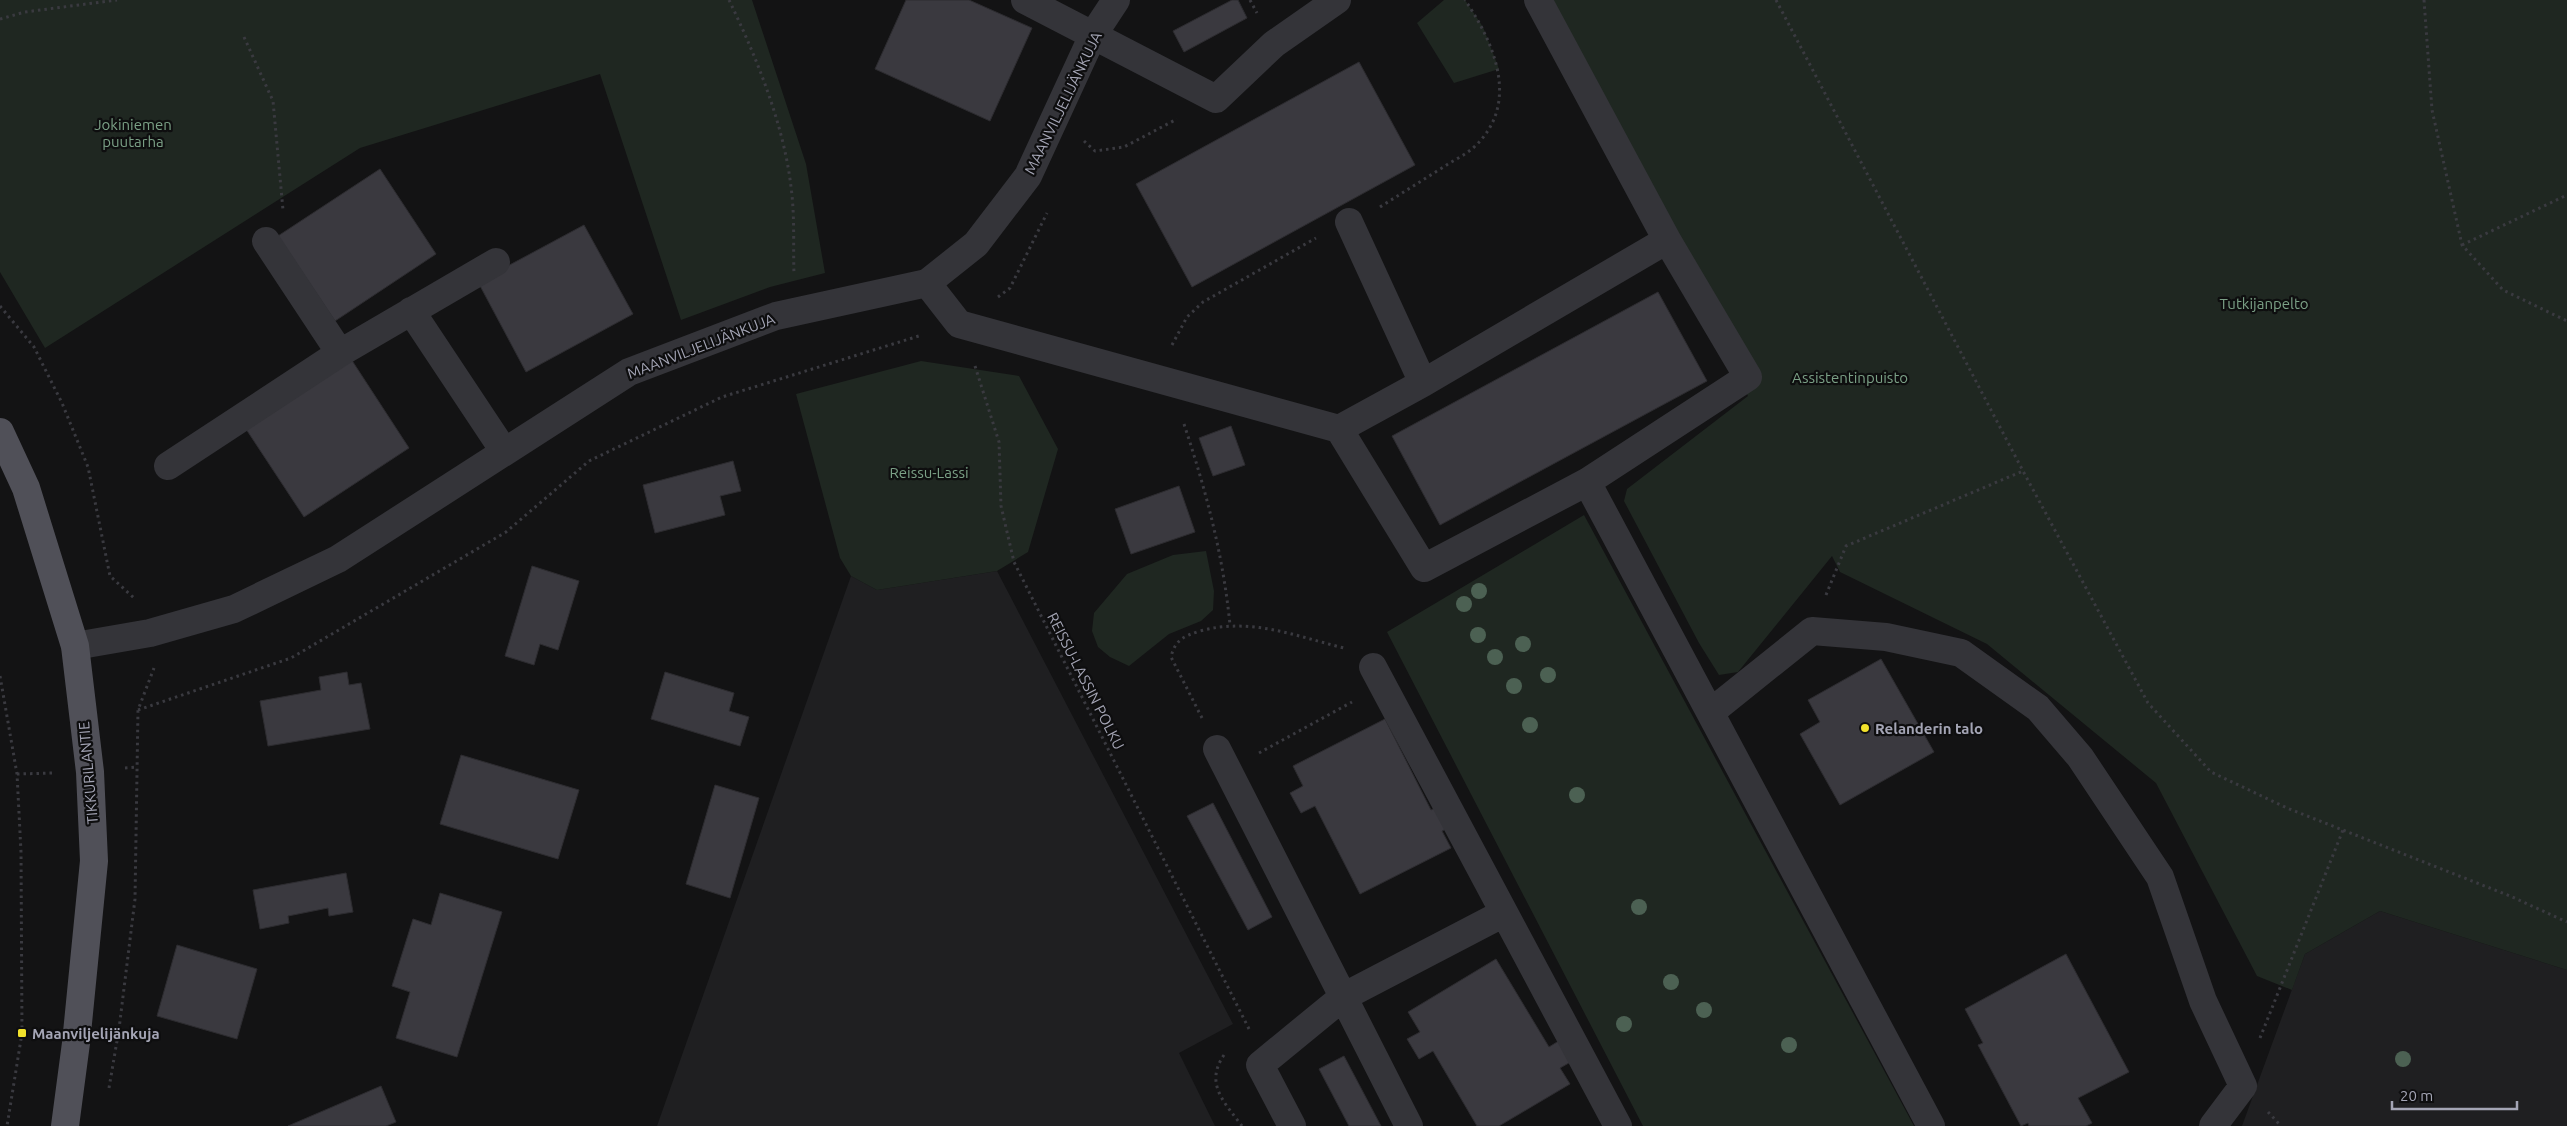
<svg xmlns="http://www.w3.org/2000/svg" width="2567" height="1126" font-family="Ubuntu,sans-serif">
<rect width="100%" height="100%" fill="#131314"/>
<path fill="#1f1f21" d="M997,571L1233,1024L1179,1053L1215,1126H657L851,576L877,590Z
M2380,911L2567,970V1126H2242L2305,954Z"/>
<path fill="#1f2721" d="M0,0H752L806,164L825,273L770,287L681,320L600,74L360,148L45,348L0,272Z
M1444,0H1465L1483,27L1499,69L1454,83L1417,23Z
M1527,0H2567V970L2380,911L2305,954L2292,990L2257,976L2156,783L1987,644L1840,572L1832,556L1738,672L1719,675L1699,643L1624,501L1627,489L1748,396L1646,204Z
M921,361L1019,376L1058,449L1028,552L997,571L877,590L851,576L840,558L796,394Z
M1584,515L1914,1126H1643L1387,632Z
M1206,551L1214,591L1213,610L1201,621L1169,634L1129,666L1110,657L1098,647L1092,631L1094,613L1127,574L1173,555Z"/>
<path fill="#3a393f" stroke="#2d2c30" d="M906,0H969L1032,28L990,121L875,69Z
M1232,0H1238L1247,18L1184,52L1173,31Z
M1359,62L1415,165L1192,287L1136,184Z
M380,169L436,254L335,321L278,236Z
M584,225L633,314L526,372L478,282Z
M1658,292L1707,381L1440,525L1392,436Z
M351,359L409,448L304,517L246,429Z
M1231,426L1245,465L1213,476L1199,438Z
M733,461L741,491L720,496L725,515L655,533L643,485Z
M1179,486L1195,532L1131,554L1115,509Z
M532,566L579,581L558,650L540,644L534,665L505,656Z
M1881,659L1934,752L1840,805L1800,734L1820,722L1808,700Z
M347,672L349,685L361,683L370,729L268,746L260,701L321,690L319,677Z
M665,672L734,693L729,711L749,717L740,746L651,719Z
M1385,719L1431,810L1445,803L1456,824L1442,831L1451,848L1360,894L1315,806L1301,813L1290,793L1303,786L1293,766Z
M461,755L579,790L558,859L440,824Z
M715,785L759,798L730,898L686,884Z
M1213,803L1272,917L1248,930L1187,816Z
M346,873L353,912L329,916L328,908L288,916L289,923L260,929L253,890Z
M440,893L502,912L457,1057L396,1038L410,992L392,986L413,919L431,925Z
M177,945L257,969L237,1039L157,1016Z
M2066,954L2129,1072L2078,1098L2092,1123L2086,1126H2029L2028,1123L2021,1126L1978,1045L1983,1043L1965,1009Z
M1496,959L1549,1047L1562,1039L1574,1060L1560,1068L1570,1084L1499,1126H1477L1433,1051L1419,1059L1407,1039L1420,1032L1408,1012Z
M1344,1056L1381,1126H1349L1319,1069Z
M381,1086L396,1122L386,1126H288Z"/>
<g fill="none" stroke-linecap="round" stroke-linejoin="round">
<path stroke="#3a3a40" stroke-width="3" stroke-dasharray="2.5 4" stroke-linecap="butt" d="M729,0C756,56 784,125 791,187C795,216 793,246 794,274
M1250,0L1257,13
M1776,0L2023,471L2148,703L2211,772L2287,808L2510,896L2567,922
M2424,0L2432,110L2462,245L2503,290L2567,321
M0,19L25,12L117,0
M244,37L273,101L283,210
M1084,141L1095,151L1124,147L1177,119
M1380,207C1402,193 1423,180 1445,166C1454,160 1465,155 1473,148C1521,105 1495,44 1465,0
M2462,245L2567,195
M998,297L1010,288L1047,213
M0,306L34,347L62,403L88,467L110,576L134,598
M1172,345L1187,317L1203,302L1316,238
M975,366L999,442L1001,506L1014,562L1249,1029
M1184,424C1206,491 1223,554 1230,625
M1826,595L1846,546L2023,471
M0,676L17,774L21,852L22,1033L7,1126
M138,710L291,658L506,532L589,461L722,397L922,335
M1202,718L1171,657C1175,640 1184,636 1200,631C1251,617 1295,636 1344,648
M1259,753L1352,702
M125,768L138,767
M17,774L54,773
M2260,1038L2343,830
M1224,1055C1204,1084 1225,1103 1242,1126
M109,1088L119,1029L135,899L138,710L154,668
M2268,1112L2281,1126"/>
<path stroke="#343439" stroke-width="28" d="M1025,0L1216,99L1274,44L1337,0
M1538,0L1667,240
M1349,222L1423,383
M266,241L340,353
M927,283L959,324L1339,429L1424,568L1587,482L1748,377L1667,240L1423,383L1339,429
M411,311L504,451
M168,466L340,353L496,262
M1587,482L1931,1126
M75,646L150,633L234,609L338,559L629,372L776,316L927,283L976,244L1028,176L1093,35L1116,0
M1373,667L1618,1126
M1711,712L1812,631L1886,637L1961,653L2038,708L2080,757L2160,877L2203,1001L2243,1086L2213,1126
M1217,749L1409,1126
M1292,1126L1260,1065L1343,997L1504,913"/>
<path stroke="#505058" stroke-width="28" d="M0,432L26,488L75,646L90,772L94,861L76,1043L65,1126"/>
</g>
<g fill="#4c6153">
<circle cx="1479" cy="591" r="8"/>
<circle cx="1464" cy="604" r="8"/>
<circle cx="1478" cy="635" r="8"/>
<circle cx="1523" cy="644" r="8"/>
<circle cx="1495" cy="657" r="8"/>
<circle cx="1548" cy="675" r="8"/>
<circle cx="1514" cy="686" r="8"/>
<circle cx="1530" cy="725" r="8"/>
<circle cx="1577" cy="795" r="8"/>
<circle cx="1639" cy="907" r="8"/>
<circle cx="1671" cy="982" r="8"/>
<circle cx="1704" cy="1010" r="8"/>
<circle cx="1624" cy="1024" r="8"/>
<circle cx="1789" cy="1045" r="8"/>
<circle cx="2403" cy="1059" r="8"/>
</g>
<g fill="#f2e22c" stroke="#0e0e0f" stroke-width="2">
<circle cx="1865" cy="728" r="5"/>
<rect x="17" y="1028" width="10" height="10" rx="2.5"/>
</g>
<g text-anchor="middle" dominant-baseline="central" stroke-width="4.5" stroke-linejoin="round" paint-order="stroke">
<g font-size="15" fill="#a4a5b5" stroke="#0e0e0f">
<text transform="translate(1063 103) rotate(-64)">MAANVILJELIJÄNKUJA</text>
<text transform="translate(701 346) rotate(-21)">MAANVILJELIJÄNKUJA</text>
<text transform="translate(1086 681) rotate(63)">REISSU-LASSIN POLKU</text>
<text transform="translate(88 773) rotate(-95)">TIKKURILANTIE</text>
</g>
<g font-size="15" fill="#7ba086" stroke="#0e0e0f">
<text x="133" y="124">Jokiniemen<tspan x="133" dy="17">puutarha</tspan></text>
<text x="2264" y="303">Tutkijanpelto</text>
<text x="1850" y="377">Assistentinpuisto</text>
<text x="929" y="472">Reissu-Lassi</text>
</g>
<g font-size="15" font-weight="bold" fill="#a4a5b5" stroke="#0e0e0f" text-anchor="start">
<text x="1875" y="728">Relanderin talo</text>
<text x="32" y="1033">Maanviljelijänkuja</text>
</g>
</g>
<path d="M2392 1101v8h125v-8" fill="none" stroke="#a4a5b5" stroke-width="2.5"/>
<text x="2400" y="1101" font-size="15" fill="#a4a5b5" stroke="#0e0e0f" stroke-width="4" paint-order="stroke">20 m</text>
</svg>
